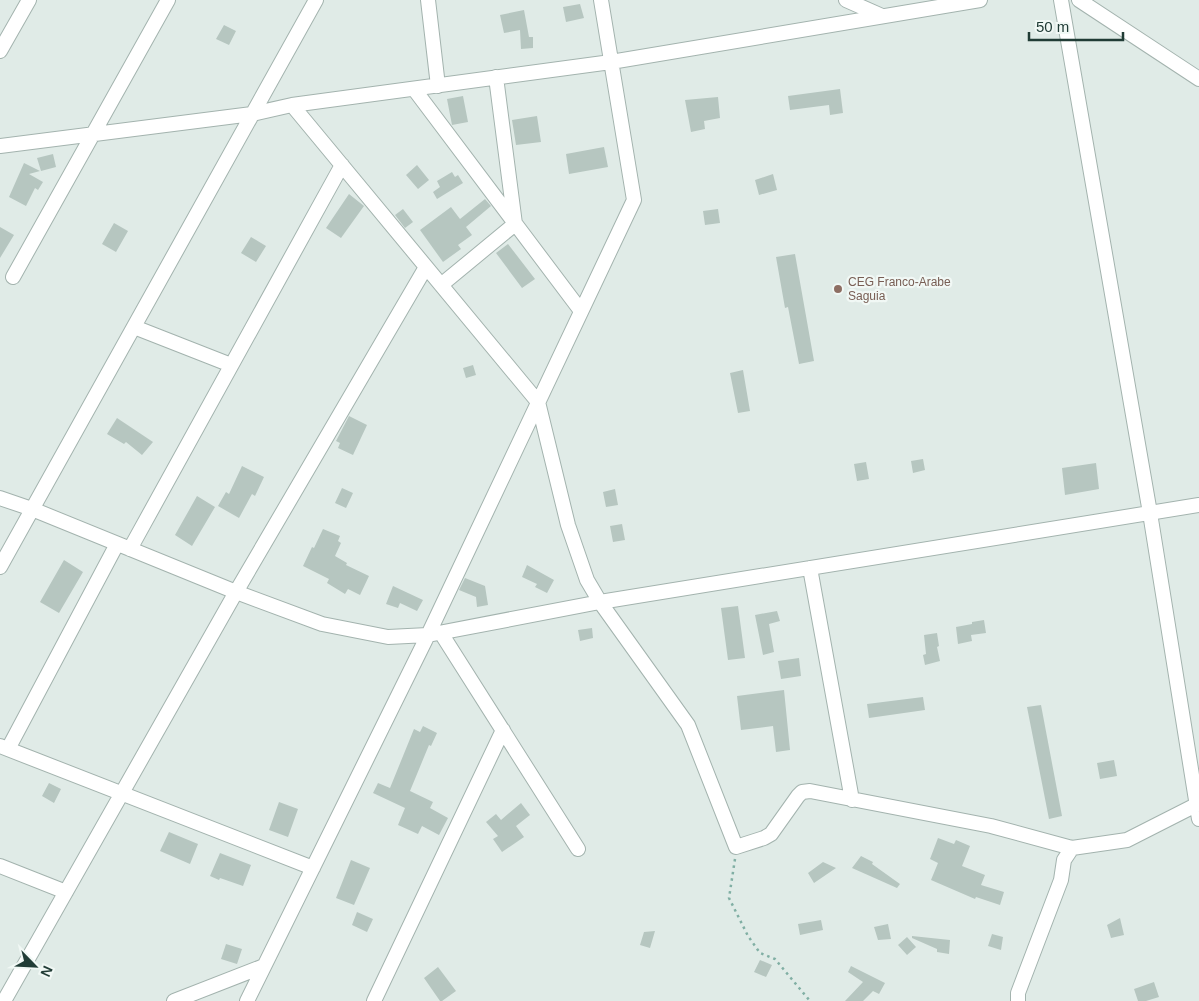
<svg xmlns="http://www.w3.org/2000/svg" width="1199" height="1001" font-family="Arial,sans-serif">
<rect width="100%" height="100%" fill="#e0ebe7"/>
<path fill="#b6c6c0" d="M580,4L584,18L566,22L563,7Z
M524,10L529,37H533V48L521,49L520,30L504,33L500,15Z
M224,25L236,31L229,45L216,39Z
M840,89L843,113L830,115L829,105L790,110L788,96Z
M463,96L468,122L452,125L447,99Z
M718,97L720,118L704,121L705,129L691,132L685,100Z
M537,116L541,142L516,145L512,120Z
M604,147L608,167L569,174L566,154Z
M53,154L56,167L41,171L37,158Z
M24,163L40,171L29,174L43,182L38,190L35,188L26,206L9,197Z
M417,165L429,180L418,189L406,175Z
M452,172L455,177L458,175L463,183L437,199L433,192L440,187L437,181Z
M773,174L777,190L759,195L755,180Z
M349,194L364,206L341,238L326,228Z
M485,199L491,206L466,227L472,235L458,245L461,249L443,262L420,230L451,207L460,219Z
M403,209L413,222L405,228L395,215Z
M718,209L720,223L705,225L703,211Z
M114,223L128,231L116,252L102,244Z
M0,227L14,235L0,258Z
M251,237L266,246L256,262L241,253Z
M508,244L535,279L522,288L496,253Z
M795,254L814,361L799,364L788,307L785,308L776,257Z
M473,365L476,375L466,378L463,368Z
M743,370L750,411L738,413L730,373Z
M349,416L367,425L353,455L338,448L340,443L336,441Z
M117,418L153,442L142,455L126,442L124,444L107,434Z
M923,459L925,470L913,473L911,461Z
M866,462L869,479L857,481L854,464Z
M1096,463L1099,489L1065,495L1062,468Z
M242,466L264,477L255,496L252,494L239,518L218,506L226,492L229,494Z
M342,488L353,493L346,508L335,503Z
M615,489L618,505L606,507L603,492Z
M197,496L215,507L192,546L175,535Z
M622,524L625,540L613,542L610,526Z
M323,529L340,536L338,541L341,543L335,556L347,563L346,565L369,576L360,595L348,589L345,594L327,583L329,579L303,566L312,547L314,548Z
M64,560L83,572L59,613L40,602Z
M527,565L554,580L547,593L535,587L537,584L522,577Z
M465,578L485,586L488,605L477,607L476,597L459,590Z
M393,586L423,600L417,611L400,603L398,608L386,604Z
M738,606L745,658L728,660L721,608Z
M777,611L780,621L769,624L774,652L763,655L755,615Z
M984,620L986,633L971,635L972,641L958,644L956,627L972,624V622Z
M592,628L593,638L580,641L578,630Z
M937,633L939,646L937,647L940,661L925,665L923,655L926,654L924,635Z
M799,658L801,676L781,679L778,661Z
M784,690L790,750L776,752L773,726L741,730L737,696Z
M923,697L925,710L869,718L867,704Z
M1041,705L1062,816L1049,819L1027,707Z
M423,726L437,733L431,746L429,745L410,791L433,802L430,808L448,818L439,835L422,826L418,834L398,825L405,808L373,793L378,783L390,788L414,729L420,732Z
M1114,760L1117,776L1100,779L1097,763Z
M49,783L61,789L54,803L42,796Z
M279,802L298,809L288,837L269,830Z
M521,803L530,815L516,826L524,837L502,852L493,839L498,836L486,822L496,814L501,820Z
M169,832L198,844L190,864L160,851Z
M938,838L954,844L956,840L970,846L962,866L985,875L981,885L1004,892L1000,905L976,897L975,899L931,880L938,863L930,859Z
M220,853L251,865L243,886L220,878L219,880L210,876Z
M861,856L873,862L872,864L900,884L897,888L852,868Z
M351,860L370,868L354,905L336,898Z
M823,862L836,868L814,883L808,873Z
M357,912L373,919L367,932L352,925Z
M1120,918L1124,935L1111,938L1107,925Z
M821,920L823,930L800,935L798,924Z
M888,924L891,939L878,940L874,927Z
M655,931L650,948L640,945L644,932Z
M992,934L1003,937L1001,950L988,946Z
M912,936L950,940L949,954L937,952V949L912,938Z
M907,937L916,947L907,955L898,945Z
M226,944L242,949L237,964L221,959Z
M760,960L772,965L766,977L754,972Z
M851,966L885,983L879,994L873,991L863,1001H845L863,982L848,972Z
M438,967L456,991L442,1001H440L424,978Z
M1154,982L1159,997L1146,1001H1138L1134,989Z"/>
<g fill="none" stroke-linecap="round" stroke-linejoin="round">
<g stroke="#a3b3ae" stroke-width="16">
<path id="minor" d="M428,0L438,86
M846,0L882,16
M1061,0L1150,513L1199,819
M1079,0L1199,79
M0,51L29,0
M414,89L581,311
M292,105L538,402L568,525L587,580L600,602L688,725L736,847L764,838L771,834L798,796L802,792L810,791L991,826L1072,848
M0,146L252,114L292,105L611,62L980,0
M13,277L168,0
M441,285L515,224L496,77
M134,327L231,365
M0,498L32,509L236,592L322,624L388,637L428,635L600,602L1199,505
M130,549L342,165
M0,567L316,0
M810,568L852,800
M441,633L578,849
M0,746L313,868
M8,749L117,544
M0,866L66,892
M4,1001L236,592L426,267
M174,1001L264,966
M247,1001L428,635L634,200L601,0
M374,1001L503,730
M1018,1001V993L1061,880L1064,860L1072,848L1127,840L1196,805"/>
</g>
<path stroke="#81afa4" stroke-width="2.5" stroke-dasharray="2.5 4" stroke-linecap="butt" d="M735,859L729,898L748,936L760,953L775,959L810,1001"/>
<use href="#minor" stroke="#fff" stroke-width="14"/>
</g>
<circle fill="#8d6e63" stroke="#f1f8f5" stroke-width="2" cx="838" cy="289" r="5"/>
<g text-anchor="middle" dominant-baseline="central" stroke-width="4.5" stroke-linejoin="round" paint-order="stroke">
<g font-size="12" fill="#785e54" stroke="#f1f8f5" text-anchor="start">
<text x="848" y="282">CEG Franco-Arabe<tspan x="848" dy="14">Saguia</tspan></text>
</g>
</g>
<g transform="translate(35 966) rotate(114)" stroke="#f1f8f5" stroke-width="4" paint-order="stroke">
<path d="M0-4L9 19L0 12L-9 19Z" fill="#213c36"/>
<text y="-8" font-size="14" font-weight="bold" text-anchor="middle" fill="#213c36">N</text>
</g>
<path d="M1029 32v8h94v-8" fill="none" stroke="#213c36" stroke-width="2.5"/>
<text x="1036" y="32" font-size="15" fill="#213c36" stroke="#f1f8f5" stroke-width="4" paint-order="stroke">50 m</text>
</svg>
